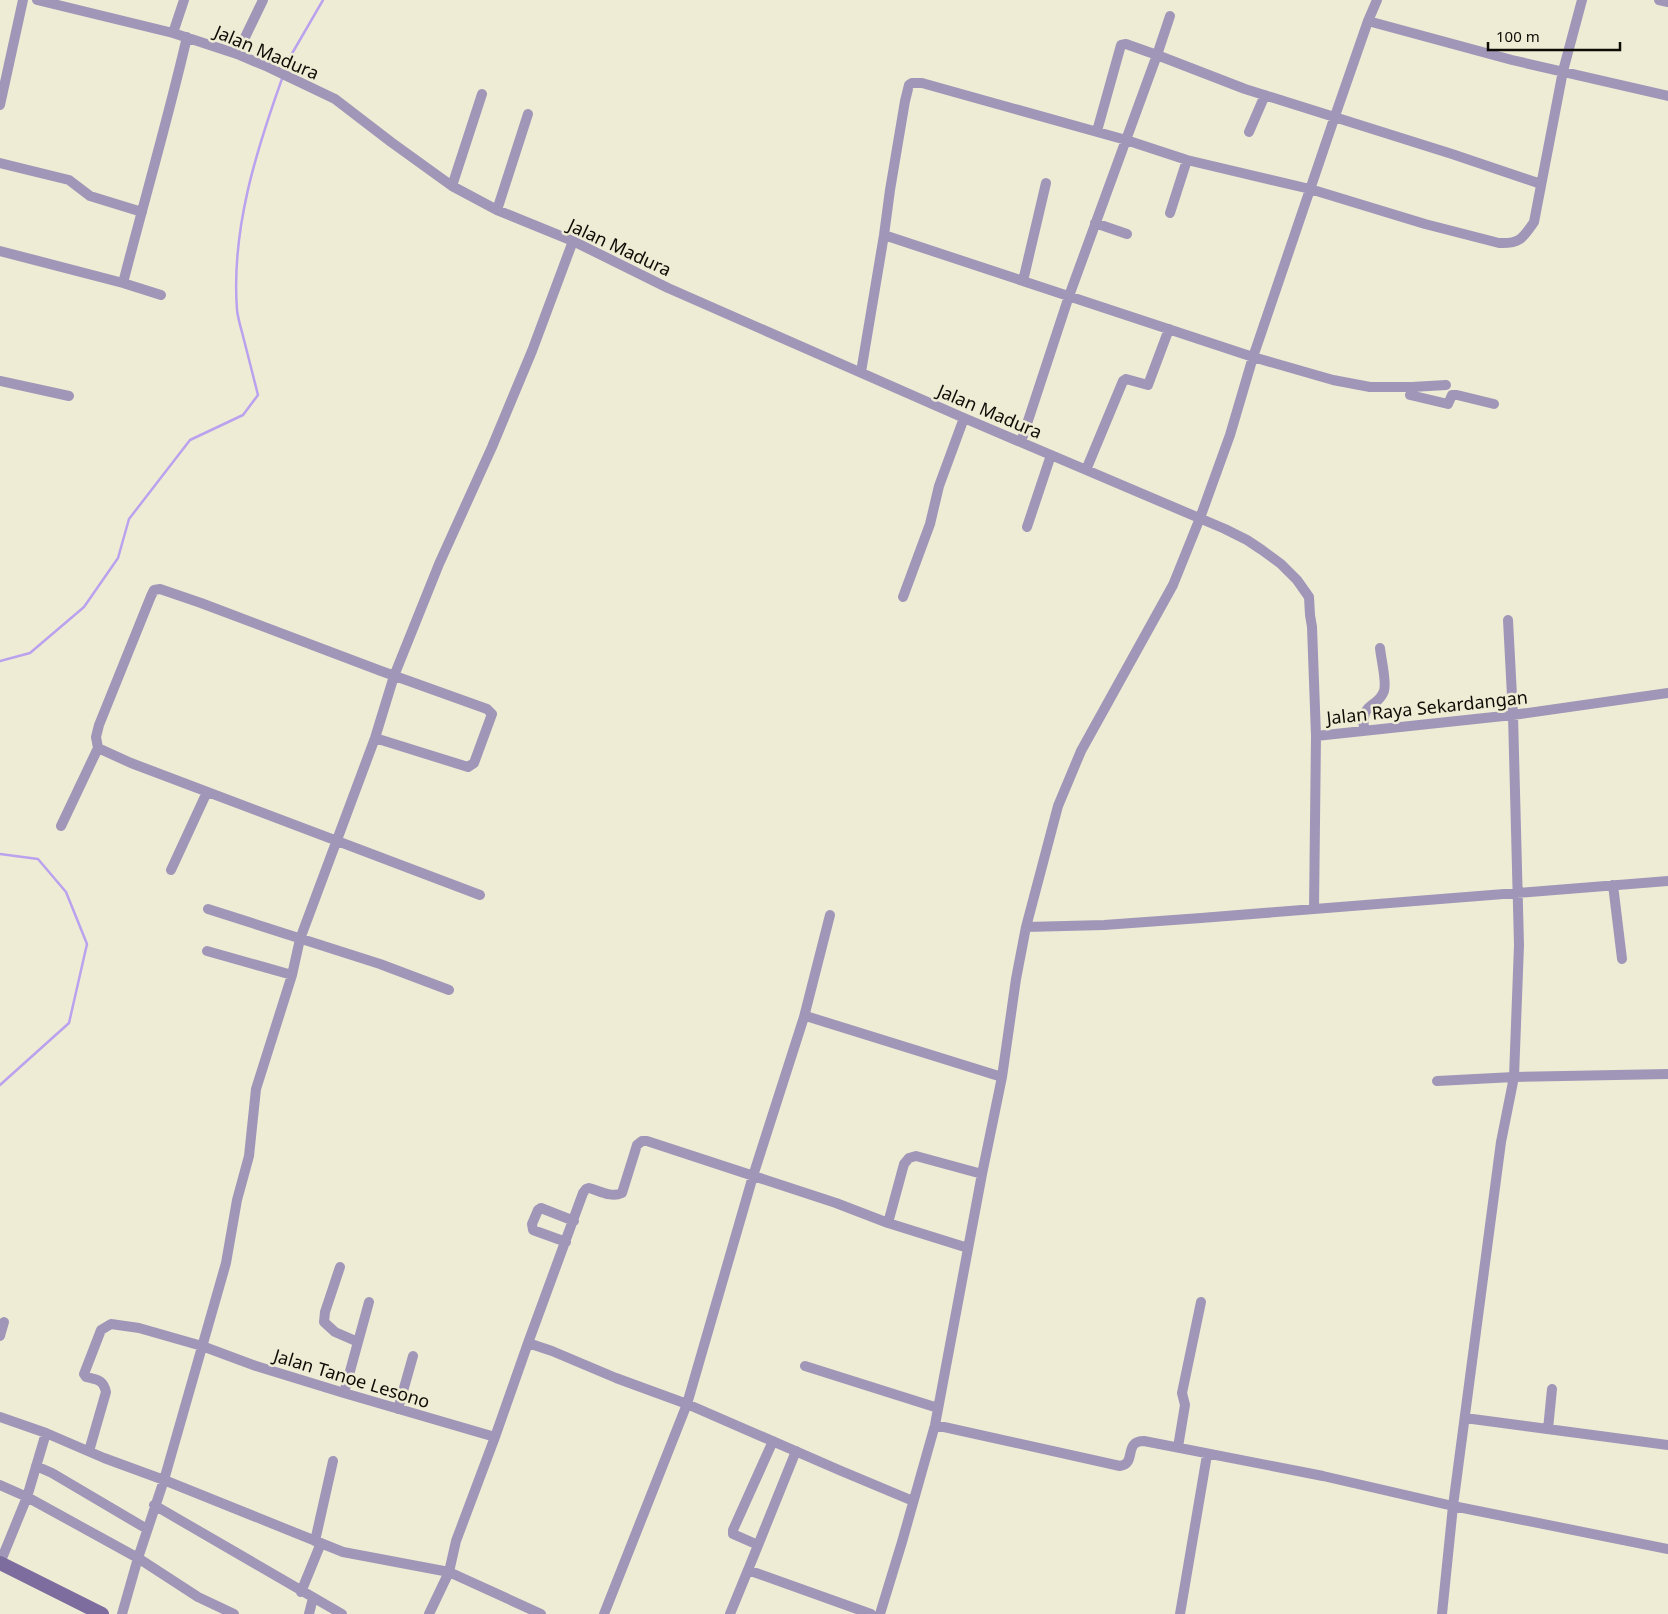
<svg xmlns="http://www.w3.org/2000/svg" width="1668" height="1614" font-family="'Noto Sans',sans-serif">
<rect width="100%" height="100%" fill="#efecd5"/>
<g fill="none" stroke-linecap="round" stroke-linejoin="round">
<path stroke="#baa2ee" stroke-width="2.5" d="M285,71L290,57L323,0
M0,661L30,653L84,607L118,558L129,519L190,440L243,415L258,395C253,375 248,356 243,336C241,328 238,319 237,310C231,230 256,151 283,76
M0,854L38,859L66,892L87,944L69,1023L0,1085"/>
<path stroke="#a097b8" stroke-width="10" d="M37,0L173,33L237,54L268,67L335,99L391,142L452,186L497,210L573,241L668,288L964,418L1225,529L1247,540L1262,550L1281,564L1297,580L1309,597L1310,615L1312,627L1316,736L1513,715L1668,693
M1659,0L1668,2
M1368,21L1512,60L1668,96
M173,33L184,0
M237,54L263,0
M0,105L23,0
M1097,131L1121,45L1126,44L1157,55L1170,16
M1249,132L1265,95
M0,163L69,180L90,196L142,212
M452,186L482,94
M497,210L528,114
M1170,213L1187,160
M1095,223L1127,234
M884,235L1253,357L1333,380L1370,387H1412L1446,385
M0,251L123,283L161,295
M1023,281L1046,183
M123,283C144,201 168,119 187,37
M861,372L884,235L890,190L905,101L909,85L912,83H922L1126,140L1187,160L1310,189L1425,224L1499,243C1520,244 1523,238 1534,222L1563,71L1582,0
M0,381L69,396
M1410,395L1448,404L1452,395H1457L1494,404
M1021,442L1069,296L1157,55L1245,89L1452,154L1541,184
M1086,470L1123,381L1126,379L1148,385L1169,329
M1027,527L1051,455
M903,597L930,524L939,486L964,418
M1364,731C1361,699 1377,710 1384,691C1387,682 1381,659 1380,648
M375,738L468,767L474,763L492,714L487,709L381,671L201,603L160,589L154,590L151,596L99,725L96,737L98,748L131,763L480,895
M61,826L98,748
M171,870L207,792
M1613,885L1622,959
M208,909L380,964L449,990
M1314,909L1316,736
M1026,927L1104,925L1201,918L1668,881
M207,951L292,975
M804,1017L830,915
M1437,1081L1514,1077L1668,1074
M888,1223L904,1164L909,1158L916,1156L982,1174
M566,1242L533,1230L532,1224L538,1210L541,1208L574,1221
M340,1267L325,1312L324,1322L335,1332L358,1342
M0,1336L4,1322
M528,1343L583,1193L586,1189L589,1188C600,1191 611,1198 622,1193L637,1145L642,1141H647L836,1203L888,1223L968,1248
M805,1366L938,1408
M344,1393L369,1302
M398,1409L413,1356
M0,1417L46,1433L104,1458L164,1480L343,1552L449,1572L541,1614
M1465,1418L1668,1445
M935,1425L1120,1466C1137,1464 1123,1441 1144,1441L1323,1476L1453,1506L1668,1549
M1548,1429L1552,1389
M1178,1447L1185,1405L1182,1393L1201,1302
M89,1451L106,1392C103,1379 97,1380 86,1377L84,1374L101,1330L111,1324L139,1328L202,1346L256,1366L344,1393L495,1437
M36,1466L52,1473L147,1529
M0,1485L27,1497L138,1558L198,1597L234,1614
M154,1505L342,1614
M315,1541L333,1461
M758,1545L733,1534V1530L773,1441
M0,1563L27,1497L46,1433
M748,1570L796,1451
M301,1592L321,1543
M122,1614L138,1558L164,1480L226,1263L237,1200L249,1156L256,1089L292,975L300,939L375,738L394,676L439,564L492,447L532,351L573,241
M309,1614L313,1598
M429,1614L449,1572L456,1541L495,1437L528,1343L552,1351L616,1378L687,1404L839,1470L913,1501
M604,1614L687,1404L753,1176L804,1017H809L1002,1077
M730,1614L748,1570L871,1614
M880,1614L902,1542L935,1425L982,1174L1002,1077L1016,979L1026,927L1058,806L1081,751L1173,585L1200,518L1230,435L1253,357L1335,116L1368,21L1377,0
M1180,1614L1207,1455
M1442,1614L1453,1506L1501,1142L1514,1077L1519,945L1513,715L1508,620"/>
<path stroke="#7c6d9e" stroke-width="14" d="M0,1563L102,1614"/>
</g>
<g text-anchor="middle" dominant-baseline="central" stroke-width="5" stroke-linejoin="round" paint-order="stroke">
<g font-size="18" fill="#0d0c05" stroke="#efecd5">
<text transform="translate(267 52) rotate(23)">Jalan Madura</text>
<text transform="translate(620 247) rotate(25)">Jalan Madura</text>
<text transform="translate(990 411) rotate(23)">Jalan Madura</text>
<text transform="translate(1427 707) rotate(-6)">Jalan Raya Sekardangan</text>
<text transform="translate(352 1378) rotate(17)">Jalan Tanoe Lesono</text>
</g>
</g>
<path d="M1488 42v8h132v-8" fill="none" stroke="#0d0c05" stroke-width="2.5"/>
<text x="1496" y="42" font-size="15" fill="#0d0c05" stroke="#efecd5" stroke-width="4" paint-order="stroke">100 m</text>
</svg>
